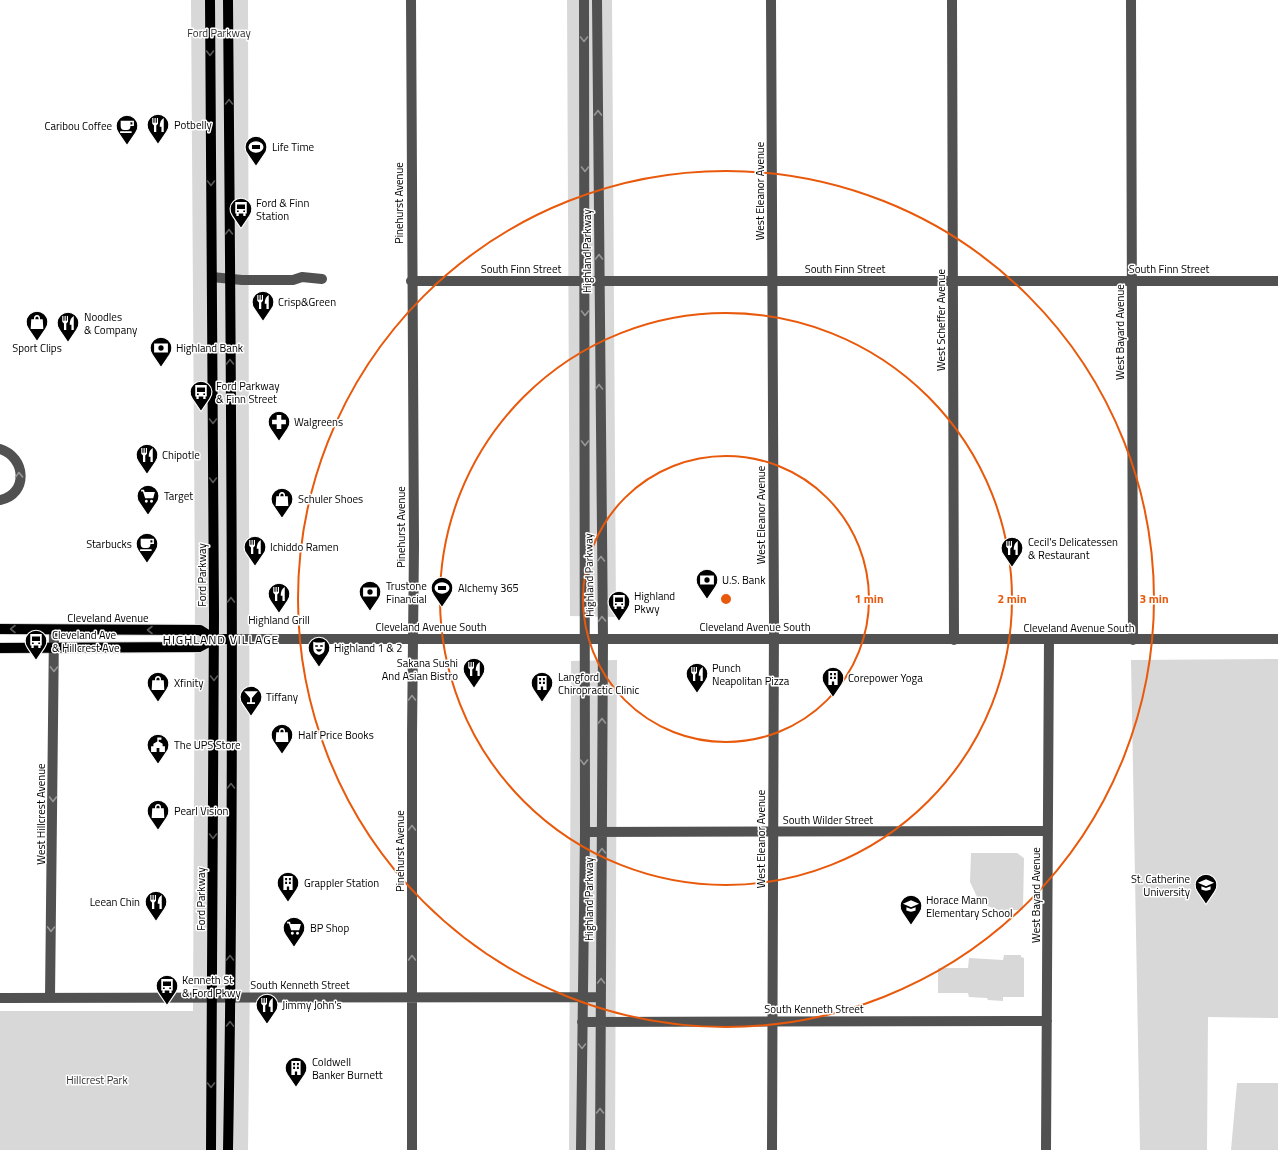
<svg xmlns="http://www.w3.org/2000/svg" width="1278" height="1150" font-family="'Titillium Web',sans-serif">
<rect width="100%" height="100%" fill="#fff"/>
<path fill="#d8d8d8" d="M191,0H248L250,979L248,1150H0V1011H193L195,593Z
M567,0H612L616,617L570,616Z
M1278,659V1018L1208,1017L1207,1150H1140L1131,660Z
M617,660L615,1150H569L571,661Z
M971,853H1017L1024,858L1023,910H998L980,903L970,882Z
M1004,955H1021V957L1024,958V997H1003V1001L988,1000L987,998L969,997L968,993H938V968H968L969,958L1003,960Z
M1237,1083H1278V1150H1231Z"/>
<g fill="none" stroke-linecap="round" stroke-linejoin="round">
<g stroke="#dbdbdb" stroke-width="12">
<path id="major" d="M210,0L214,615L211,1150
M0,629L200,630L214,639
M0,648L199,647L214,639H231
M228,1150C235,767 231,383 228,0"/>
</g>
<path stroke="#515151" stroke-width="10" d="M411,0L414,546L412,734V1150
M597,0L603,639L600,1150
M771,0L774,620L772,1150
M952,0L954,640
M1131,0L1133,640
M212,277L242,280H293L302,277L322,279
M411,281H1278
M0,449C26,457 29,494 0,500
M231,639H1278
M585,832L1048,831
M0,998L601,997
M50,998L54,630
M582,1022L1047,1021
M581,1150L585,832L584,0
M1046,1150L1049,639"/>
<use href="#major" stroke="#000" stroke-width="10"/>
</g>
<defs><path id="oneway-chevron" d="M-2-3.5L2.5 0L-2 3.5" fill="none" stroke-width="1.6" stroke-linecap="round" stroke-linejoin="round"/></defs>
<g stroke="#979797">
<use href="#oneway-chevron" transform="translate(584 39) rotate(90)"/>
<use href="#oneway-chevron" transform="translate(598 113) rotate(-90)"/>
<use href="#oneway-chevron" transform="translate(585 169) rotate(90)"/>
<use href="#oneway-chevron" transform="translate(599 257) rotate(-90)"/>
<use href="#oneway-chevron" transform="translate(585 313) rotate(90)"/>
<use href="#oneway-chevron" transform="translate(599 387) rotate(-90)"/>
<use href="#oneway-chevron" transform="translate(585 443) rotate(90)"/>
<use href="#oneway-chevron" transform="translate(19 475) rotate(-92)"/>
<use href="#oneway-chevron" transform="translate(601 559) rotate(-90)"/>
<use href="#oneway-chevron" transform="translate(602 619) rotate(-92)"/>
<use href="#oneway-chevron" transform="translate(54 669) rotate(91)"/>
<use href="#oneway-chevron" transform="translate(412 698) rotate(-89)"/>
<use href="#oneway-chevron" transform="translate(602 721) rotate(-90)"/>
<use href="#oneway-chevron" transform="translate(584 762) rotate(90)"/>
<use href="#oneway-chevron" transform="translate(53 799) rotate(90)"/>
<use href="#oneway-chevron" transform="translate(412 828) rotate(-90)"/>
<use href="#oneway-chevron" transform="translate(602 851) rotate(-90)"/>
<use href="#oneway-chevron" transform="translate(51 929) rotate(91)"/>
<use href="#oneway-chevron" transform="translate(412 958) rotate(-90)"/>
<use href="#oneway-chevron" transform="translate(601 981) rotate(-90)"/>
<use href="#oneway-chevron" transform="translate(582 1046) rotate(90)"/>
<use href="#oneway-chevron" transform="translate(600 1111) rotate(-90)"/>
</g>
<g stroke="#595959">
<use href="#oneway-chevron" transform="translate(210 53) rotate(90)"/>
<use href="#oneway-chevron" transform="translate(229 102) rotate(-90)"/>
<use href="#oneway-chevron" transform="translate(211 183) rotate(90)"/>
<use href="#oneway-chevron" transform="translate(229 232) rotate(-90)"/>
<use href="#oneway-chevron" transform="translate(230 362) rotate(-91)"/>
<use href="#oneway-chevron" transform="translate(213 421) rotate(90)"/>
<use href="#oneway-chevron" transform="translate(213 480) rotate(90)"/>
<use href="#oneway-chevron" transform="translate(231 600) rotate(-90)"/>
<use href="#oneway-chevron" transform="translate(13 629) rotate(-180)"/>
<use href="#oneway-chevron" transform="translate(150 630) rotate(-180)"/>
<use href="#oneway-chevron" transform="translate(214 678) rotate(90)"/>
<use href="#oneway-chevron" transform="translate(231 786) rotate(-90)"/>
<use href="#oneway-chevron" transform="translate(213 836) rotate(90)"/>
<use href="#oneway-chevron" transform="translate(230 958) rotate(-90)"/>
<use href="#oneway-chevron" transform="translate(230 1024) rotate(-89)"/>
<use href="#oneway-chevron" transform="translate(211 1085) rotate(90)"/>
</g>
<g fill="none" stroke="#e8590c" stroke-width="2">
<circle cx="726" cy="599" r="143"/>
<circle cx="726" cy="599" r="286"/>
<circle cx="726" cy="599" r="428"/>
</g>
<defs>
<g id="restaurant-pin" transform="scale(1.15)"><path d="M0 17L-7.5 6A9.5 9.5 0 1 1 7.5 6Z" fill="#000" stroke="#fff"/><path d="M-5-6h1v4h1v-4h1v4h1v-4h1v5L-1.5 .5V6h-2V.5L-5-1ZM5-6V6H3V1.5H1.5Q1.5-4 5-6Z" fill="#fff"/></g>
<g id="cafe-pin" transform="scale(1.15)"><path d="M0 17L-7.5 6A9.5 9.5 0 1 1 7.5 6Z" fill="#000" stroke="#fff"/><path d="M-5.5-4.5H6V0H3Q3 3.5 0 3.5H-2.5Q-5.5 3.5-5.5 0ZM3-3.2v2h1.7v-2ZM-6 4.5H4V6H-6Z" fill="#fff"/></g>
<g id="stadium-pin" transform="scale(1.15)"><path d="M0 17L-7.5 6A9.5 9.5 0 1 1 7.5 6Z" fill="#000" stroke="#fff"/><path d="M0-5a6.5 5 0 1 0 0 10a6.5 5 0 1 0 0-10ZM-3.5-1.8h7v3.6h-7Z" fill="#fff"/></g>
<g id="bus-pin" transform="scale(1.15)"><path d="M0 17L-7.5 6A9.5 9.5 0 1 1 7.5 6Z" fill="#000" stroke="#fff"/><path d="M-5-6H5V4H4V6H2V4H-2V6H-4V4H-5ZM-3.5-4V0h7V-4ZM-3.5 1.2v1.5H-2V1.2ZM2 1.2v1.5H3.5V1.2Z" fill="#fff"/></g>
<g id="shop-pin" transform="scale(1.15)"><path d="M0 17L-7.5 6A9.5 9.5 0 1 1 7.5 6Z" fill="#000" stroke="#fff"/><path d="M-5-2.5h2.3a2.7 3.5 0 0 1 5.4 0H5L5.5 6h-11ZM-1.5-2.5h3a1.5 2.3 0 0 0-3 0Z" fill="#fff"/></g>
<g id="bank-pin" transform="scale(1.15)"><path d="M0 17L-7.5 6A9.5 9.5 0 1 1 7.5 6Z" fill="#000" stroke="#fff"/><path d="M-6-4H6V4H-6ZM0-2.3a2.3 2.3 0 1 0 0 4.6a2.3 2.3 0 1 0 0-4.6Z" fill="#fff"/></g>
<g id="pharmacy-pin" transform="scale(1.15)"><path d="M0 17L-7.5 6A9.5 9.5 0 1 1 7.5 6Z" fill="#000" stroke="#fff"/><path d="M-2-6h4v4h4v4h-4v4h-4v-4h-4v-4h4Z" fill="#fff"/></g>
<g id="supermarket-pin" transform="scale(1.15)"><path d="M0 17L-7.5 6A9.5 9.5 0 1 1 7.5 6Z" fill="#000" stroke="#fff"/><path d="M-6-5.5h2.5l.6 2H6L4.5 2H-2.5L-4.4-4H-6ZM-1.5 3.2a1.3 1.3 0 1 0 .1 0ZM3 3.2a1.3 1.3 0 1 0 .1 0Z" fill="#fff"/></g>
<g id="theatre-pin" transform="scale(1.15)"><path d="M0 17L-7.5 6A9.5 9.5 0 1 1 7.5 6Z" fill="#000" stroke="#fff"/><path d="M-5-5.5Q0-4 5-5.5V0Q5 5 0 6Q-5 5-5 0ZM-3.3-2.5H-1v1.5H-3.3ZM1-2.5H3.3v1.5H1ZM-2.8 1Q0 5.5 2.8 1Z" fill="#fff"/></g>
<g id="building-pin" transform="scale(1.15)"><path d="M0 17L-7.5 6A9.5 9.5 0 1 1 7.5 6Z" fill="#000" stroke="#fff"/><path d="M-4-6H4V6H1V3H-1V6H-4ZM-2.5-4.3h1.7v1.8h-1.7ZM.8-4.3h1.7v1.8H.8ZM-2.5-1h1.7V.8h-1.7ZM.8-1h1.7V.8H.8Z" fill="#fff"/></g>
<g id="bar-pin" transform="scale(1.15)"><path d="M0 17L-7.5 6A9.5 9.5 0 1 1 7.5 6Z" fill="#000" stroke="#fff"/><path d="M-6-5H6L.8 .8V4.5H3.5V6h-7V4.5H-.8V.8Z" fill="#fff"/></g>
<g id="civic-pin" transform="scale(1.15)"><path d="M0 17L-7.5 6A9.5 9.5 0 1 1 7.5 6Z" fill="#000" stroke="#fff"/><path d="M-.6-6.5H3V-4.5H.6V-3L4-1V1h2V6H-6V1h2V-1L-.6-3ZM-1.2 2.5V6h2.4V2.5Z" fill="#fff"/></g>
<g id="university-pin" transform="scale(1.15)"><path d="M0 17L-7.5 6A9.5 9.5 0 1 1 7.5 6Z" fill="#000" stroke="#fff"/><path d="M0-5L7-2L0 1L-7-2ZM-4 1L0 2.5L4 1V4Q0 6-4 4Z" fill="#fff"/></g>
<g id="school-pin" transform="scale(1.15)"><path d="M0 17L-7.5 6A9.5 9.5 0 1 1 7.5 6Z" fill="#000" stroke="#fff"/><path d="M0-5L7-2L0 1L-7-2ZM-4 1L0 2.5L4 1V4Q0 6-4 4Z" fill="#fff"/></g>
</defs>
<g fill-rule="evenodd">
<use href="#restaurant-pin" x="158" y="125"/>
<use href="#cafe-pin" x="127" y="126"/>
<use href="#stadium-pin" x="256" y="147"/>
<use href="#bus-pin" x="241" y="209"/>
<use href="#restaurant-pin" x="263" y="302"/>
<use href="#shop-pin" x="37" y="322"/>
<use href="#restaurant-pin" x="68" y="323"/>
<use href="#bank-pin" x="161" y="348"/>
<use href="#bus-pin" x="201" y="392"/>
<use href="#pharmacy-pin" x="279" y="422"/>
<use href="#restaurant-pin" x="147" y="455"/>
<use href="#supermarket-pin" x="148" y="496"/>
<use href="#shop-pin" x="282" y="499"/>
<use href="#cafe-pin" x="147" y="544"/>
<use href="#restaurant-pin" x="255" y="547"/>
<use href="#restaurant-pin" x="1012" y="548"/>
<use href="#bank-pin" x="707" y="580"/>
<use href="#stadium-pin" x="442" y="588"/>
<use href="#bank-pin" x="370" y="592"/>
<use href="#restaurant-pin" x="279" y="594"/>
<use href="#bus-pin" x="619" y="602"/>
<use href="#bus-pin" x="36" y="641"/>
<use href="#theatre-pin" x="319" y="648"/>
<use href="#restaurant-pin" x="474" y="669"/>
<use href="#restaurant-pin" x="697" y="674"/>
<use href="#building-pin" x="833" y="678"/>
<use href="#shop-pin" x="158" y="683"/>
<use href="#building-pin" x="542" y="683"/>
<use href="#bar-pin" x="251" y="697"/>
<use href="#shop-pin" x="282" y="735"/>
<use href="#civic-pin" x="158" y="745"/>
<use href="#shop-pin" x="158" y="811"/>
<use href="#building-pin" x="288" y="883"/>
<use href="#university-pin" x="1206" y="885"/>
<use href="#restaurant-pin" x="156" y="902"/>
<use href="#school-pin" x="911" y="906"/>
<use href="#supermarket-pin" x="294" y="928"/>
<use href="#bus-pin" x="167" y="986"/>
<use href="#restaurant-pin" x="267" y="1005"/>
<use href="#building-pin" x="296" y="1068"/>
</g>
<g text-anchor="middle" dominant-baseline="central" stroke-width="3" stroke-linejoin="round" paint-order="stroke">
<g font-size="11" fill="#2f2f2f" stroke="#fff">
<text x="219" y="33">Ford Parkway</text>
<text x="97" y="1080">Hillcrest Park</text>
</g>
<g font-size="11" fill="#000" stroke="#fff" text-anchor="start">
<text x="174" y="125">Potbelly</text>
<text x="112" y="126" text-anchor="end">Caribou Coffee</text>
<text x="272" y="147">Life Time</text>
<text x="256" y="203">Ford &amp; Finn<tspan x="256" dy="13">Station</tspan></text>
<text x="278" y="302">Crisp&amp;Green</text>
<text x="84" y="317">Noodles<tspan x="84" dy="13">&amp; Company</tspan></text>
<text x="37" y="348" text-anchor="middle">Sport Clips</text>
<text x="176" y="348">Highland Bank</text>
<text x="216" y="386">Ford Parkway<tspan x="216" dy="13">&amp; Finn Street</tspan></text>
<text x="294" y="422">Walgreens</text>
<text x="162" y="455">Chipotle</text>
<text x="164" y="496">Target</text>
<text x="298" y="499">Schuler Shoes</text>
<text x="1028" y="542">Cecil's Delicatessen<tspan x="1028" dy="13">&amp; Restaurant</tspan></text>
<text x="132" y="544" text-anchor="end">Starbucks</text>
<text x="270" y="547">Ichiddo Ramen</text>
<text x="722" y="580">U.S. Bank</text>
<text x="386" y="586">Trustone<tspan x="386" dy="13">Financial</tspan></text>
<text x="458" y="588">Alchemy 365</text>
<text x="634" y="596">Highland<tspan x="634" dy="13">Pkwy</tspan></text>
<text x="279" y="620" text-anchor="middle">Highland Grill</text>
<text x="52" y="635">Cleveland Ave<tspan x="52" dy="13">&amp; Hillcrest Ave</tspan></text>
<text x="334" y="648">Highland 1 &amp; 2</text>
<text x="458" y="663" text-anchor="end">Sakana Sushi<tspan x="458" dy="13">And Asian Bistro</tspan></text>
<text x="712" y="668">Punch<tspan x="712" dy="13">Neapolitan Pizza</tspan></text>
<text x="558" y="677">Langford<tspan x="558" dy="13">Chiropractic Clinic</tspan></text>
<text x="848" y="678">Corepower Yoga</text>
<text x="174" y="683">Xfinity</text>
<text x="266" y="697">Tiffany</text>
<text x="298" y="735">Half Price Books</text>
<text x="174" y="745">The UPS Store</text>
<text x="174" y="811">Pearl Vision</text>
<text x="1190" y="879" text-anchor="end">St. Catherine<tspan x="1190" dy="13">University</tspan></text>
<text x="304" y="883">Grappler Station</text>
<text x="926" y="900">Horace Mann<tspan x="926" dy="13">Elementary School</tspan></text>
<text x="140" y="902" text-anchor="end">Leean Chin</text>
<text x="310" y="928">BP Shop</text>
<text x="182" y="980">Kenneth St<tspan x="182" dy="13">&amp; Ford Pkwy</tspan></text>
<text x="282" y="1005">Jimmy John's</text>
<text x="312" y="1062">Coldwell<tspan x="312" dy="13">Banker Burnett</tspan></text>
</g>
<g font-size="11" fill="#000" stroke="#fff">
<text transform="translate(760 191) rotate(-90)">West Eleanor Avenue</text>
<text transform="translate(399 203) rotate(-90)">Pinehurst Avenue</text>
<text transform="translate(587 251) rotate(-90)">Highland Parkway</text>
<text x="521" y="269">South Finn Street</text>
<text x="845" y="269">South Finn Street</text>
<text x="1169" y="269">South Finn Street</text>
<text transform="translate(941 320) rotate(-90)">West Scheffer Avenue</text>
<text transform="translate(1120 332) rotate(-90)">West Bayard Avenue</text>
<text transform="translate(761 515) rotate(-90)">West Eleanor Avenue</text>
<text transform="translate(401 527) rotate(-90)">Pinehurst Avenue</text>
<text transform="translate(202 575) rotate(-90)">Ford Parkway</text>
<text transform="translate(589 575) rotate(-91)">Highland Parkway</text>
<text x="108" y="618">Cleveland Avenue</text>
<text x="431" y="627">Cleveland Avenue South</text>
<text x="755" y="627">Cleveland Avenue South</text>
<text x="1079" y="628">Cleveland Avenue South</text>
<text transform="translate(41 814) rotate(-90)">West Hillcrest Avenue</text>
<text x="828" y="820">South Wilder Street</text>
<text transform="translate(761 839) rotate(-90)">West Eleanor Avenue</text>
<text transform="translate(400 851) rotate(-90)">Pinehurst Avenue</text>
<text transform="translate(1036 895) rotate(-90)">West Bayard Avenue</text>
<text transform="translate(201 899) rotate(-90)">Ford Parkway</text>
<text transform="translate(589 899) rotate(-90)">Highland Parkway</text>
<text x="300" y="985">South Kenneth Street</text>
<text x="814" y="1009">South Kenneth Street</text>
</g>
<g font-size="12" letter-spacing="1" fill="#000" stroke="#fff">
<text x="221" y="639">HIGHLAND VILLAGE</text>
</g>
</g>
<circle cx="726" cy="599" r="6" fill="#e8590c" stroke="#fff" stroke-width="2"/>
<g font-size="12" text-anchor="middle" font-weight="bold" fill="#e8590c" stroke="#fff" stroke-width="3" stroke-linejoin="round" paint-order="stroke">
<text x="869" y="603">1 min</text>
<text x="1012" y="603">2 min</text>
<text x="1154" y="603">3 min</text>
</g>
</svg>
